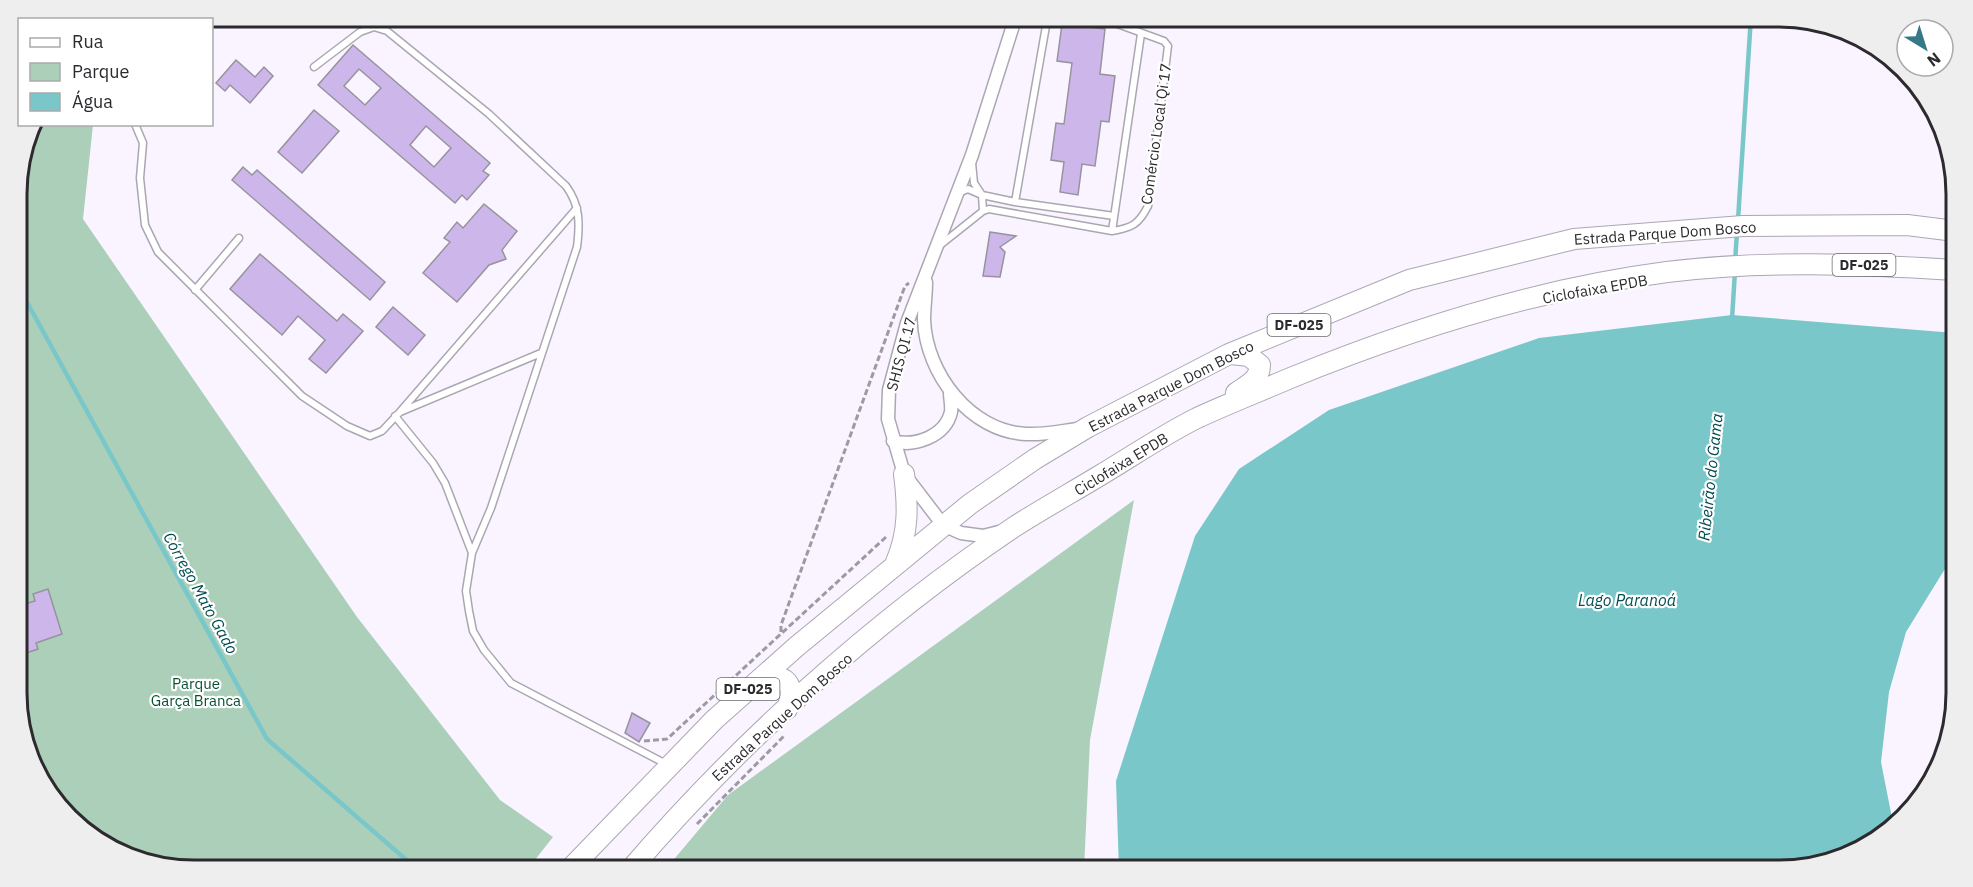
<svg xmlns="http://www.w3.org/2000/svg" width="1973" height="887" font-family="'IBM Plex Sans',sans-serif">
<rect width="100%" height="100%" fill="#f9f4ff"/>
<path fill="#accfba" d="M32,125H93L83,219L357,617L500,800L553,837L527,870H194L126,857L53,801L18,717L17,182Z
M1134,500L1090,740L1084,870H665L728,795Z"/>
<path fill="#7ac7ca" d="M1732,315L1955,333L1956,551L1906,632L1889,692L1881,762L1893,823L1878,840L1791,870H1119L1116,781L1195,536L1239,469L1329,410L1539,338Z"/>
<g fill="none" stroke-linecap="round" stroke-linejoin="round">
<path stroke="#7ac7ca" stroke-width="4.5" d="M1738,220L1751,16
M1735,262L1737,232
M17,284L267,739L418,870
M1732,319L1735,271"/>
</g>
<path fill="#cdb6ea" stroke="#97939c" stroke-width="1.5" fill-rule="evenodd" d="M1062,24L1105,29L1100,74L1115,76L1109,122L1101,121L1095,166L1082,164L1078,195L1060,192L1064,162L1051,160L1056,123L1064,124L1072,63L1057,61Z
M353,45L490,163L483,171L489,175L467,200L462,195L455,203L318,85ZM359,69L381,88L365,105L344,86ZM426,126L451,148L434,167L410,145Z
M236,60L255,77L264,67L273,76L250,103L230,85L225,91L216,83Z
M314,110L339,131L302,173L278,152Z
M243,167L252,175L257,170L385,282L370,300L232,180Z
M484,204L517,231L502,250L506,259L489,265L457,302L423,273L450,242L444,238L457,222L463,228Z
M990,232L1016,236L1000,247L1005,252L1000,277L983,276Z
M260,254L337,321L343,314L363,331L326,373L309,359L325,340L298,316L282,335L230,289Z
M393,307L425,335L408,355L376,327Z
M48,589L62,634L36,643L38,649L23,654L18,638V606L35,601L33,594Z
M632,713L650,723L639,742L625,733Z"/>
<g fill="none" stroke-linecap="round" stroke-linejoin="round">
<g stroke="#aba7b1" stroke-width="9">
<path id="lane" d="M314,67L360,32L374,27L387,31L489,114L566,186C580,205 580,223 577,247L491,508L472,553L466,591L469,611L473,631L484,650L511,683L668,765
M135,124L143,143L140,178L145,225L158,252L302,396L347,426L370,436L382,431L399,413L577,208
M972,163L974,183L982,195L1015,202L1046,26L1052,16
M958,193L968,189L982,195L983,211
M1015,202L1114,216
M1112,231L1141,34
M939,246L983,211L989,209L1112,231C1132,228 1139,224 1148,206L1168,46L1164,41L1101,18L1081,16
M195,290L239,238
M400,412L541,353
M395,416L433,463L445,483L472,553"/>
</g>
<g stroke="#aba7b1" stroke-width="15">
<path id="street" d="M926,282C926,295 924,307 924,320C926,373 970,432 1027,434C1043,435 1062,431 1078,429
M893,441C914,447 945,437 951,412C952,406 950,399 950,393
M999,532L983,536L961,533L943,525L904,474L888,419L889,390L907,323L972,155L1016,16"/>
</g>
<g stroke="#aba7b1" stroke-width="22">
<path id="primary" d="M1231,354L1249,356L1260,365C1260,380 1247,385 1236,393
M896,562C909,532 908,505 904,474
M761,678C787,673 796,684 787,709
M569,870L714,720L796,647L970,504L1035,459L1088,427L1229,354L1409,280L1574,239L1743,226L1907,225L1955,231
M630,870C741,741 873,622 1014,527C1042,509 1071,493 1099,476C1131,457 1163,435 1197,418C1227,404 1258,392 1288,379C1410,329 1536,289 1667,272C1763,260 1859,264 1955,270"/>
</g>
<path stroke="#9e9aa2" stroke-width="3" stroke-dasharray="6 3" stroke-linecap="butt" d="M781,632V625L905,286L909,283
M644,741L667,739L886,537
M697,824L785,735"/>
<use href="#lane" stroke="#fff" stroke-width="6"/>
<use href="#street" stroke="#fff" stroke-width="12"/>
<use href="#primary" stroke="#fff" stroke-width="20"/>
</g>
<g text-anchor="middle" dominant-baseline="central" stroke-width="4.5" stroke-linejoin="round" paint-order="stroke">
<g fill="#fff" stroke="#6b6a6d" stroke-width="1.5">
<rect x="1832.5" y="254" width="63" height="22" rx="4.5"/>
<rect x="1267.5" y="314" width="63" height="22" rx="4.5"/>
<rect x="716.5" y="678" width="63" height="22" rx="4.5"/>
</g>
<g font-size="14" font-weight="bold" fill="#2c2a2e">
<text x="1864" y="265">DF-025</text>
<text x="1299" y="325">DF-025</text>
<text x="748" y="689">DF-025</text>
</g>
<g font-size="15" fill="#2c2a2e" stroke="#fff">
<text transform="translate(1156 134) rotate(-82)">Comércio Local Qi 17</text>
<text transform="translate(1665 233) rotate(-4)">Estrada Parque Dom Bosco</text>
<text transform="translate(1595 289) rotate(-10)">Ciclofaixa EPDB</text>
<text transform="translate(901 354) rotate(-75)">SHIS QI 17</text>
<text transform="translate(1171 386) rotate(-27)">Estrada Parque Dom Bosco</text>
<text transform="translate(1121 464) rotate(-31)">Ciclofaixa EPDB</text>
<text transform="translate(782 717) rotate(-42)">Estrada Parque Dom Bosco</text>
</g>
<g font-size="15" fill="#065132" stroke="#fff">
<text x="196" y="683">Parque<tspan x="196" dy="17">Garça Branca</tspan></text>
</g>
<g font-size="16" font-style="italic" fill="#024d50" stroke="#fff">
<text transform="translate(1710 477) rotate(-84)">Ribeirão do Gama</text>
<text transform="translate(201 593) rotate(61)">Córrego Mato Gado</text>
<text x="1627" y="600">Lago Paranoá</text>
</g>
</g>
<path d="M0 0H1973V887H0ZM194 27H1779A167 167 0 0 1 1946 194V693A167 167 0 0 1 1779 860H194A167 167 0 0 1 27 693V194A167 167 0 0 1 194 27Z" fill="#eee" fill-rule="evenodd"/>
<path fill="none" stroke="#2c2a2e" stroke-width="3" d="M194 27H1779A167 167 0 0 1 1946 194V693A167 167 0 0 1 1779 860H194A167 167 0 0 1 27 693V194A167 167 0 0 1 194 27Z"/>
<rect x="18" y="18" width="195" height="108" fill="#ffffff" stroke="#abaaab" stroke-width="1.5"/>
<rect x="30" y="38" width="30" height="9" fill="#ffffff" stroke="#abaaab" stroke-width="1.5"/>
<text x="72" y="48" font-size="18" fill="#2c2a2e">Rua</text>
<rect x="30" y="63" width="30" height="18" fill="#accfba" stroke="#abaaab" stroke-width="1.5"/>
<text x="72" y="78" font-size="18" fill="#2c2a2e">Parque</text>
<rect x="30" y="93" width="30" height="18" fill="#7ac7ca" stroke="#abaaab" stroke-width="1.5"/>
<text x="72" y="108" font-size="18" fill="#2c2a2e">Água</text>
<g transform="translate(1925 48) rotate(142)"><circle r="28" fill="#ffffff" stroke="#abaaab" stroke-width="1.5"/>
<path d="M0-4.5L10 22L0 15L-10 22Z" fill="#357888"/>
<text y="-9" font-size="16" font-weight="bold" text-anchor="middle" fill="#2c2a2e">N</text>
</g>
</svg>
